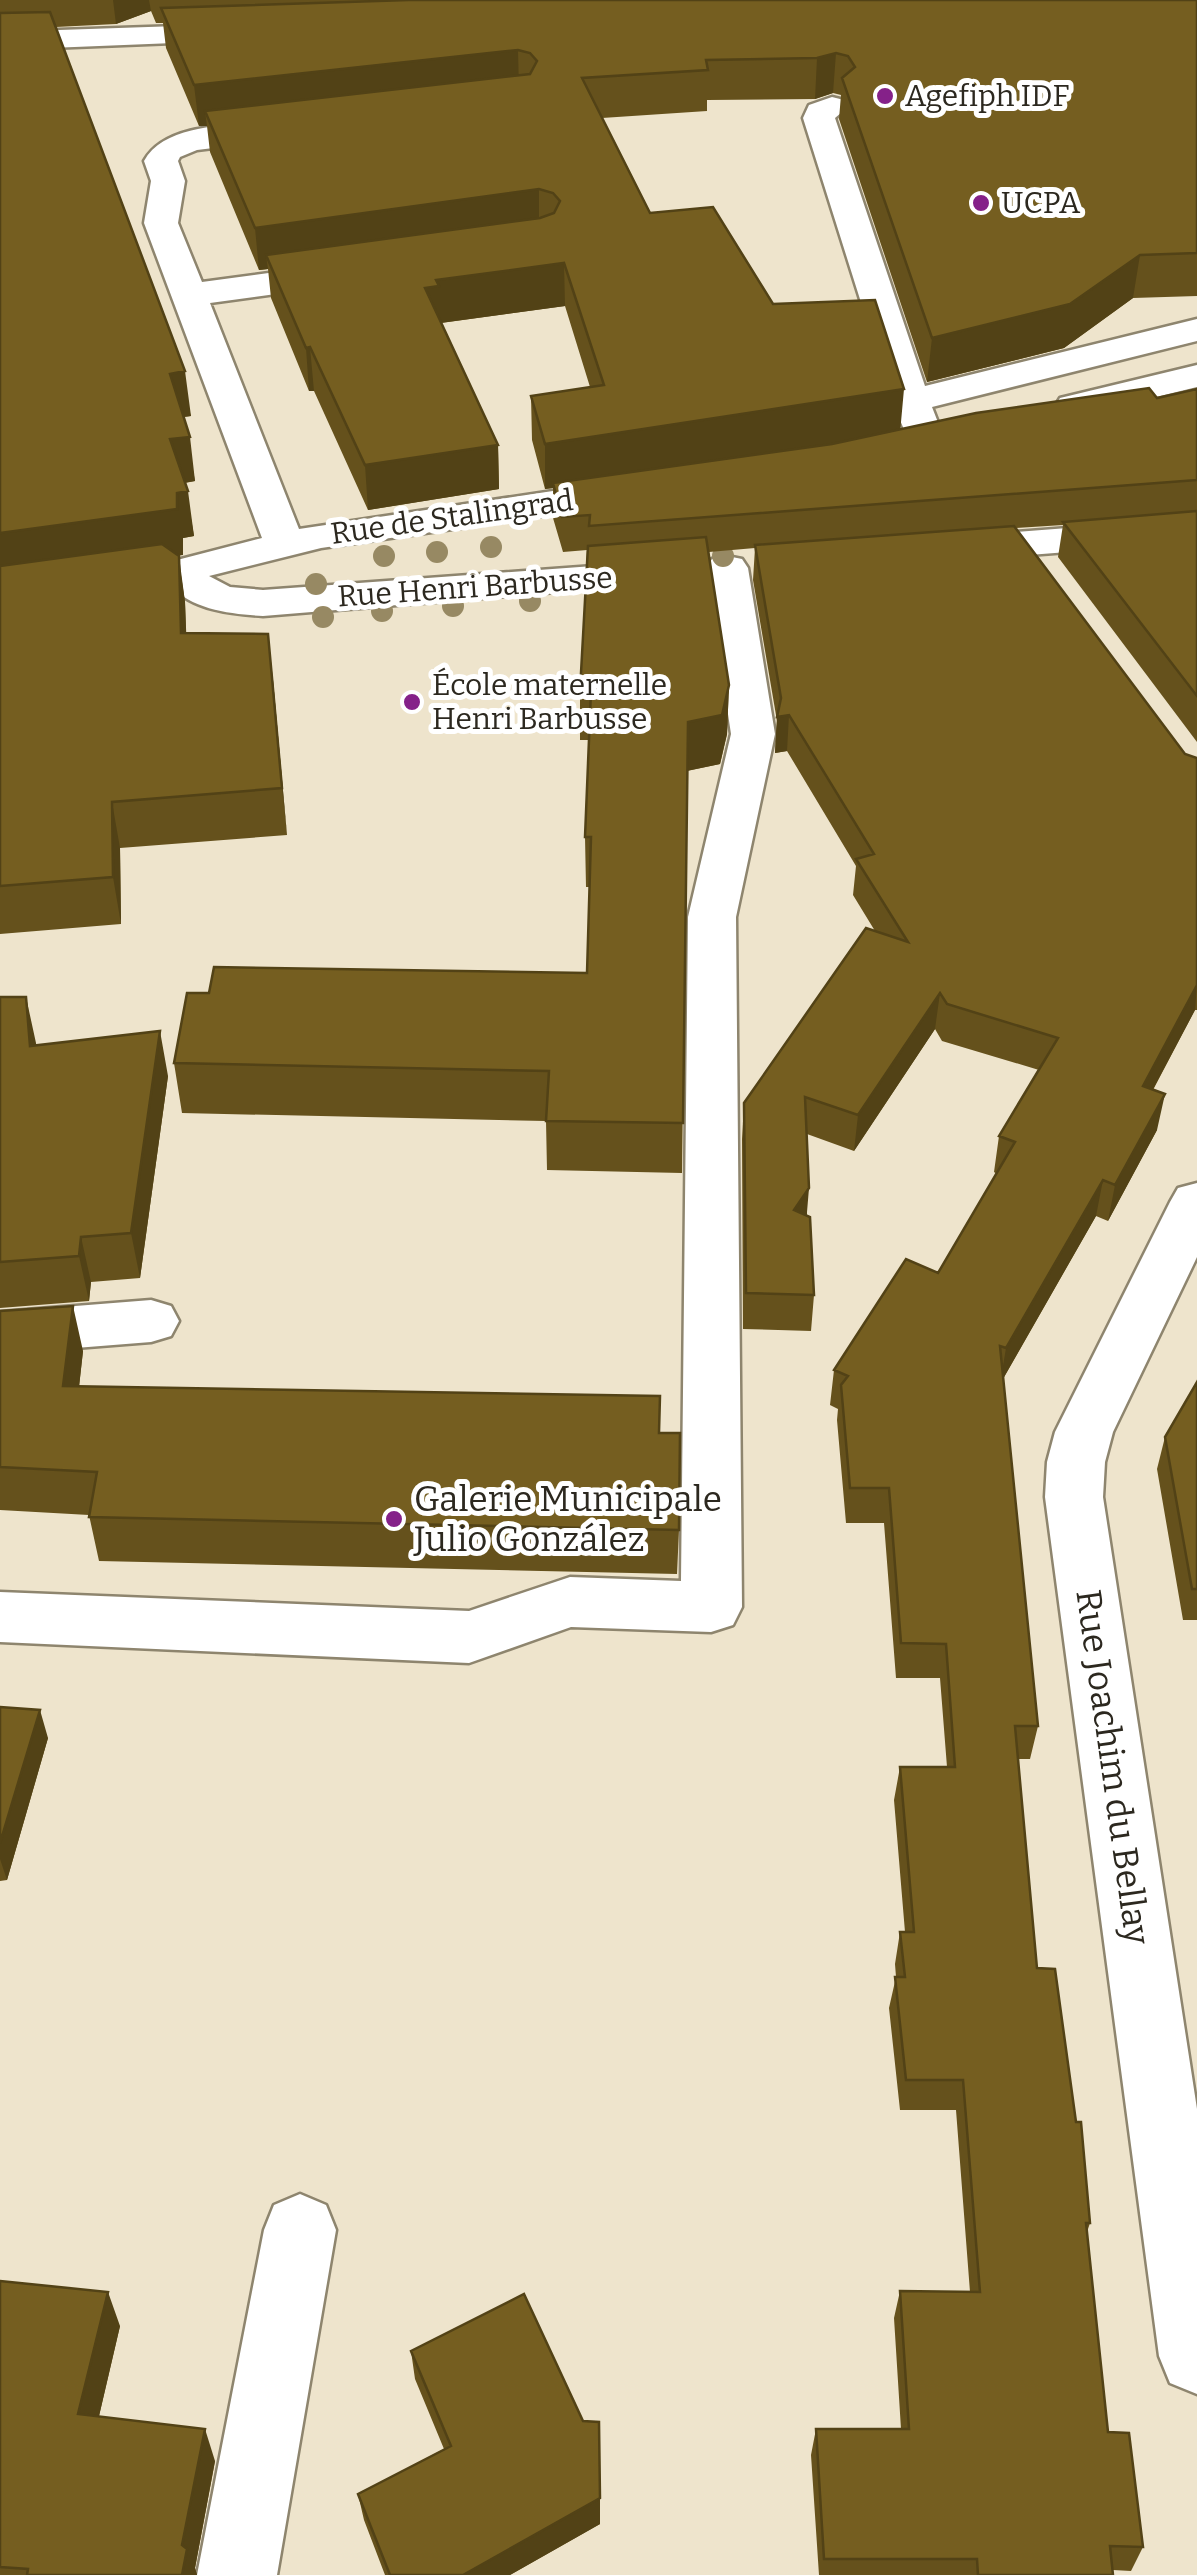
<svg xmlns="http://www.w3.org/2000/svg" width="1197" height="2575" font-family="Bitter,serif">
<rect width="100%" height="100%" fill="#eee4cc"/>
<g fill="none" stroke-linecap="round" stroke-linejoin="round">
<g stroke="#8e856e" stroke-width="5">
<path id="minor" d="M237,24L248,26L253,33L248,40L0,50V32Z
M832,97L844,100L848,107L835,118L925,386L1197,319V341L932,407L946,443L941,451L927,455L913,451L892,401L803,118L809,105Z
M283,121L295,124L299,131L295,138L197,150L180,157L178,161L185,181L178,223L202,282L342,263L355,266L360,274L355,282L342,285L210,303L299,529L626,480L640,484L646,492L640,500L626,504L321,548L209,576L230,587L263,590L662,561L677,564L683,573L677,582L263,616C231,614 192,610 170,585L0,609V583L181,559L262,538L144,223L151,181L144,161C167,120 240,126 283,121Z
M1197,365V387L1074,417L1060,414L1055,406L1060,398Z
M1197,518V542L952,561L938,558L932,549L938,540L952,537Z
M727,556L742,559L748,568L775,734L736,917L742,1607L733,1625L711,1632L571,1627L469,1663L0,1642V1592L469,1611L570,1577L681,1581L688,917L731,734L706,568L712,559Z
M1197,1183V1257L1113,1432L1105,1462L1103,1497L1197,2109V2394L1170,2383L1159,2356L1045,1497L1047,1462L1055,1432L1170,1202L1178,1188Z
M151,1300L171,1306L179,1321L171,1336L151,1342L0,1354V1312Z
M300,2194L326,2205L336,2230L277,2575H197L264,2230L274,2205Z"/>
</g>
<use href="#minor" fill="#fff" fill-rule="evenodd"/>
</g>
<g fill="#978963">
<circle cx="491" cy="547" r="11"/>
<circle cx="437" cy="552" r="11"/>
<circle cx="384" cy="556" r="11"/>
<circle cx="723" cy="556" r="11"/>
<circle cx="316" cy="584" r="11"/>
<circle cx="530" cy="601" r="11"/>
<circle cx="453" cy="606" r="11"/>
<circle cx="382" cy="611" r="11"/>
<circle cx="323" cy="617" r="11"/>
</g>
<path fill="#65511c" d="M0,0H1197V296L1133,298L1064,348L927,382L839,119L841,95L833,93L815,99L707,100V111L602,118L650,213L773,304L900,429L1157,398L1197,389V742L1058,557L1063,525L1016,528L1185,754L1197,758V1010H1195L1153,1090L1157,1130L1108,1221L1096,1216L1003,1379L1038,1726L1030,1759H1018L1037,1968L1090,2223L1087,2232L1108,2432L1143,2547L1131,2571L1113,2570V2575H819L811,2455L816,2429H901L894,2318L900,2291L970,2292L956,2110H900L889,2008L896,1977L895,1964L900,1932H905L894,1800L900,1767H947L940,1678H896L884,1523H846L837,1420L838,1409L830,1405L834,1370L938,1273L997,1174L994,1172L999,1136L1039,1070L942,1041L935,1029L854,1151L807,1134V1215L814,1295L811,1331L743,1329L742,1139L744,1103L875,931L853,895L856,866L787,751L775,753L777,721L753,580L755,548L709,552L729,685L727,734L720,764L687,771L682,1173L547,1170L546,1121L182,1113L174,1063L209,993L587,973L590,887H586L585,837L589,740H580V691L587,550L563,552L553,518V488L545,489L532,440L531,396L590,387L565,306L441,323L498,445L499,489L368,510L314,391H309L271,298L268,269L259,270L210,152L207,126H199L166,48L163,23H156L151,11L116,24L56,27L191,416L183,417L195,481L185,483L194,536L183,538V555H178L185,602L186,633L273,680L287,835L120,848L121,924L0,934Z
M0,997L36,1045L168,1076L140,1278L91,1282L89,1301L0,1308Z
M0,1311L83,1351L79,1387L659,1433L679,1530L677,1574L99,1561L89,1515L0,1510Z
M1197,1382V1620H1183L1157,1469L1165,1437Z
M0,1707L48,1738L7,1880L0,1881Z
M0,2281L120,2326L99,2416L215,2461L195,2568L197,2575H0Z
M411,2351L583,2421L600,2524L510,2575H385L364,2520L358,2494L444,2449L415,2379Z"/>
<path fill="#524216" d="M113,0H149L151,11L116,24Z
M518,50L519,90L205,111L207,126H199L194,85Z
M836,53L833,93L815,99L817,58Z
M539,189V231L266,255L268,269L259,270L255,228Z
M1140,255L1133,298L1064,348L927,382L932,338Z
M564,263L565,306L440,323L425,288L436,280Z
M310,347L314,391H309L306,348Z
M185,371L191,416L176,418L170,374Z
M904,389L900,433L554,488L553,483V488L545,489V444Z
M190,437L195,481L176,484L170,439Z
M498,445L499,489L368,510L365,465Z
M188,491L194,536L183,538V555L0,579V533Z
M179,556L185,602L188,679L181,633Z
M268,634L273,680L287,835L282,788Z
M729,685L727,734L720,764L686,771L688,722Z
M789,715L787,751L775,753L777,717Z
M112,802L120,848L121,924L113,877Z
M1197,985L1195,1010L1135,1123L1143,1086Z
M940,993L935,1029L854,1151L858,1115Z
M26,997L36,1043L40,1091L30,1046Z
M160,1031L168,1076L140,1278L131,1233Z
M1165,1094L1157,1130L1108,1221L1115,1185Z
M1103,1180L1096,1216L1000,1384L1006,1348Z
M809,1188L806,1224L794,1210Z
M81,1237L91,1282L89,1301L79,1256Z
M73,1306L83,1351L74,1431L63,1386Z
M40,1710L48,1738L7,1880L0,1859V1843Z
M108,2292L120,2326L92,2446L78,2414Z
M205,2429L215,2461L195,2568L197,2575H182V2545Z
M600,2498V2524L510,2575H463Z"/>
<path fill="#755e20" stroke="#524216" stroke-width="2.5" d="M409,0H1197V253L1140,255L1070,304L932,338L842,78L855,67L848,56L836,53L817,58L706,60L708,70L582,78L650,213L713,207L773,304L875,300L904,389L545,444L531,396L604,385L564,263L436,280L439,286L425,288L498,445L365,465L310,347L306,348L266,255L540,218L554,213L560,201L553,193L539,189L255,228L205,111L530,74L537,61L530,53L518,50L194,85L161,8Z
M50,12L185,371L170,374L190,437L170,439L188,491L177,493V509L0,533V13Z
M1149,388L1157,398L1197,389V480L589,526L590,515L562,517L553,483L832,444L976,413Z
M1197,511V696L1063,522Z
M1014,526L1185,754L1197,758V985L1143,1086L1165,1094L1115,1185L1103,1180L1006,1348L1000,1346L1038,1726H1015L1037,1968L1055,1969L1076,2122H1081L1090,2223H1086L1108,2432L1129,2433L1143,2547L1110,2546L1113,2575H978L977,2559H824L816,2429H909L900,2291L980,2292L963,2080H906L895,1977H905L900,1932H914L900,1767H955L946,1644L901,1643L889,1488H850L841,1385L848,1376L834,1370L906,1259L938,1273L1015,1142L999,1136L1058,1038L947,1004L940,993L858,1115L805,1097L809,1188L794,1210L810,1217L814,1295L746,1293L744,1103L866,928L908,942L856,859L874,854L789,715L777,717L781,698L755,545Z
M706,537L729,685L722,715L688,722L683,1123L546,1121L549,1071L174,1063L187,993H209L214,967L587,973L591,837H585L591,691H580L588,546Z
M162,544L179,556L181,633L268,634L282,788L112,802L113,877L0,886V566Z
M0,997H26L30,1046L160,1031L131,1233L81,1237L79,1256L0,1262Z
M73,1306L63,1386L660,1396L659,1433H680L679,1530L89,1517L97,1472L0,1467V1311Z
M1197,1382V1589H1192L1165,1437Z
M0,1707L40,1710L0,1843Z
M0,2281L108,2292L78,2414L205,2429L182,2545L187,2549L182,2575H27L28,2569L0,2567Z
M524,2294L583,2421L599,2422L600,2498L463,2575H390L358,2494L451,2446L411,2351Z"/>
<g fill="#852189" stroke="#fff" stroke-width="4">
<circle cx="885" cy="96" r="10"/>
<circle cx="981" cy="203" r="10"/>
<circle cx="412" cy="702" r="10"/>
<circle cx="394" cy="1519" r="10"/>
</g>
<g text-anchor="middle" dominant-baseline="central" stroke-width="10" stroke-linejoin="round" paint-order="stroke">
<g font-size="30" fill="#2c281f" stroke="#fff" text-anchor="start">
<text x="905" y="96">Agefiph IDF</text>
<text x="1001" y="203">UCPA</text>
<text x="432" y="685">École maternelle<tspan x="432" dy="34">Henri Barbusse</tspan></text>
</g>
<g font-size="30" fill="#2c281f" stroke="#fff">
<text transform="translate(452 517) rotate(-8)">Rue de Stalingrad</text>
<text transform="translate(475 587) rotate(-4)">Rue Henri Barbusse</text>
</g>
<g font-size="35" fill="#2c281f" stroke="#fff" text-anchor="start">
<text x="414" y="1499">Galerie Municipale<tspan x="414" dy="40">Julio González</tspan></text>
</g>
<g font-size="35" fill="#2c281f" stroke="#fff">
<text transform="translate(1113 1767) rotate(82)">Rue Joachim du Bellay</text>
</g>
</g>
</svg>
